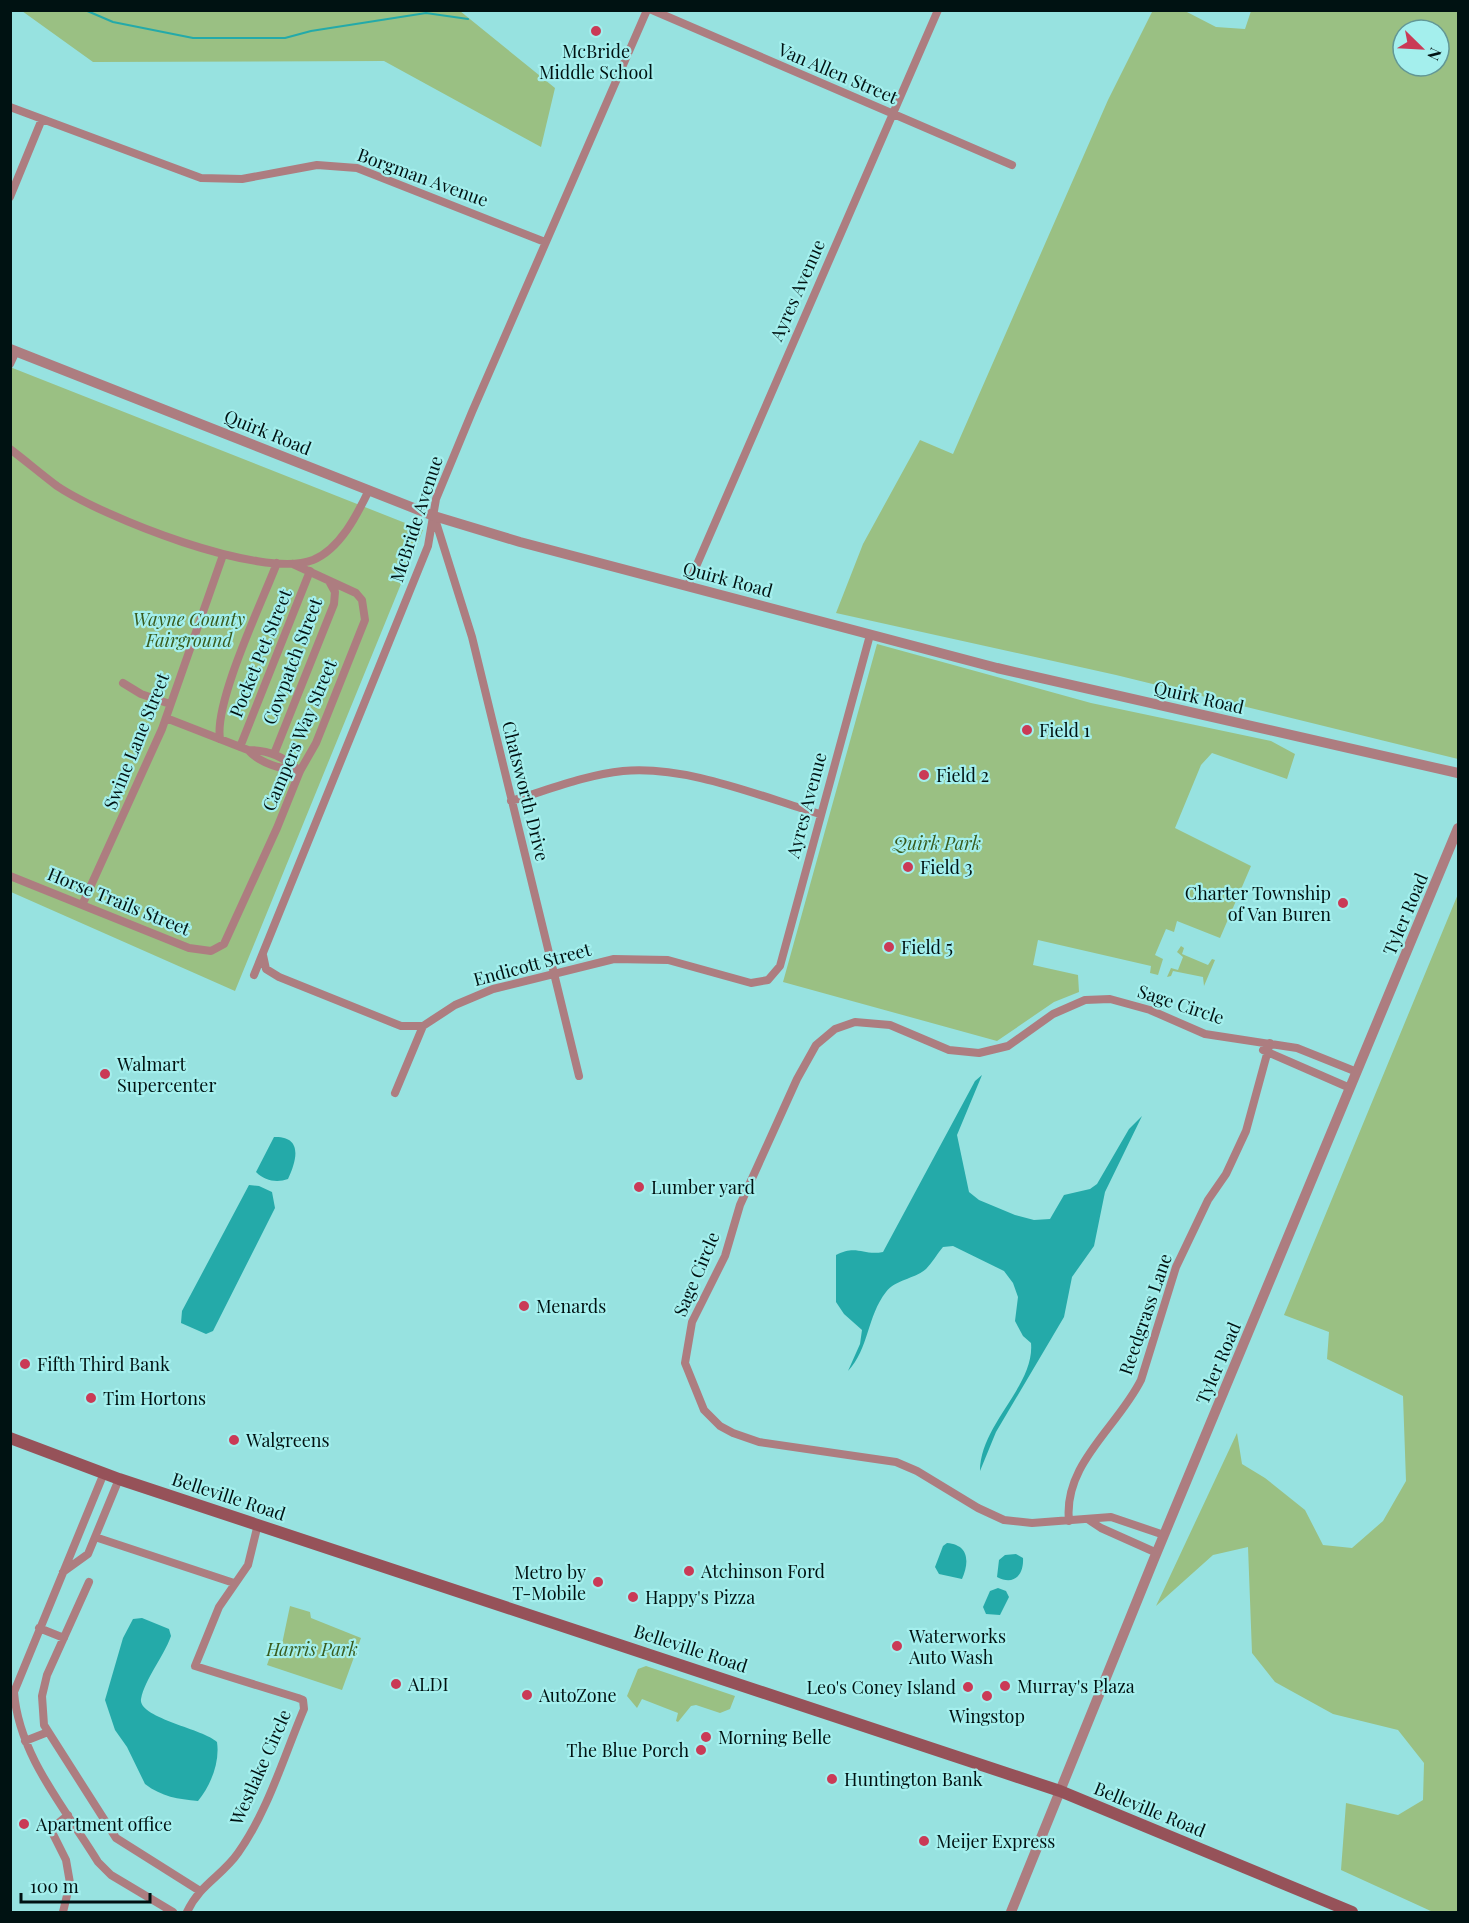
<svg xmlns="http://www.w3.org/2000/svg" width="1469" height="1923" font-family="'Playfair Display',serif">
<rect width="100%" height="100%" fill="#97e2e0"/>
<path fill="#9ac083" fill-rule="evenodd" d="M1153,10L1185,11L1216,27L1245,29L1251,11H1458V759L1116,675L836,613L863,544L920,440L953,454L1108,100ZM1403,30H1439V66H1403Z
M22,11H460L555,88L541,147L384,61L93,62Z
M10,367L423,530L235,991L11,892Z
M877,644L1091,703L1271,741L1295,754L1287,779L1212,753L1201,765L1175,828L1251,866L1220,938L1177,921L1174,932L1166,929L1155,955L1163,959L1158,975L1150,973L1151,966L1038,940L1033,965L1078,975L1079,992L1054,1002L997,1041L783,982Z
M1458,894V1912H1433L1341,1870L1346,1803L1398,1815L1423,1800L1424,1763L1398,1730L1333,1714L1275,1682L1252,1653L1248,1547L1213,1555L1156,1606L1237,1433L1242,1464L1265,1478L1305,1510L1323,1545L1352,1548L1383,1521L1406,1481L1403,1396L1327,1359L1329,1332L1284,1315Z
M1181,946L1184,948L1182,954L1208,965L1212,959L1215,960L1204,986L1203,977L1173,971L1171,976L1167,977L1171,968L1178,970L1183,957L1177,952Z
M290,1606L310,1612L311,1618L361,1638L342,1690L267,1665L275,1642L282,1644Z
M646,1666L735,1696L730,1709L720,1713L696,1705L691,1706L678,1722L676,1721L678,1713L642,1699L637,1708L627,1696L638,1669Z"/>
<path fill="#24aaa9" d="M982,1075L957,1135L969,1192L979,1200L1015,1215L1034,1220L1050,1219L1064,1195L1090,1189L1097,1184L1129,1129L1142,1116L1105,1192L1094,1246L1072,1277L1064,1317L996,1432L980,1471C980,1424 1035,1386 1031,1343L1023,1336L1015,1321L1018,1297L1013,1283L1004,1271L953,1246L943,1247C937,1254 932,1263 926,1269C915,1279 896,1279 886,1292C867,1316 869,1349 848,1371L860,1344L862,1330L844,1314L836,1302V1255C857,1244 863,1256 883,1252L975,1081Z
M274,1137C303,1136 297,1160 288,1179C277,1183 265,1181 256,1172Z
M249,1185L259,1186L272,1192L275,1208L213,1331L206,1334L181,1323L182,1311Z
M947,1543C970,1545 969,1563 962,1579L939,1574L935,1567L943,1546Z
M1016,1554L1023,1558C1024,1575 1014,1586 997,1577L999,1560L1005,1555Z
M998,1588L1006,1591L1009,1597L1000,1615L986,1614L983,1607L990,1591Z
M142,1618L169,1629L171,1636C164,1656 145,1679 141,1699C138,1718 204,1729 217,1742C220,1762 211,1785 198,1801C178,1799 162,1797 145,1784L127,1747L115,1730L105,1700L123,1638L133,1619Z"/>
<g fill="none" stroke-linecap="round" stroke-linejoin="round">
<path stroke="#24aaa9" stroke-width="2" d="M85,10L113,22L193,38H285L311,31L426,13L468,19"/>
<path stroke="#ad7d80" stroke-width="8" d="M652,10L1012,165
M10,107L201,178L242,179L317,165L357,168L545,242
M10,197L42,119
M10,364L16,351
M10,449C26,461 41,474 57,486C103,517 261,580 313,560C340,549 357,515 369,490
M435,519L472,637L579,1076
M688,585L938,10
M123,683L141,694L170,704
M166,718L248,750C270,750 283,757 300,771
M220,739C214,702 262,602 277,563
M240,747L310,571
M248,750C259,763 283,770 300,771
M274,754L334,604L335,592L329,581
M511,801C548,790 585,775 623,771C686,765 759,796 820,814
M10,876L189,948L211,951L224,944L277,828L300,771L316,743L365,620L362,600L356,593L293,564
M83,903L162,729L223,555
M263,955L266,969L279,977L401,1026H423L455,1005L493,989L614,959L668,960L751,983L768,980L780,966L870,635
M254,975L428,546L436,499L472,412L647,10
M1263,1050L1350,1088
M395,1093L423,1026
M104,1473L14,1692C19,1756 65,1808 98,1862L111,1875L173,1912
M1089,1520L1101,1528L1157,1553
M1069,1521C1063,1464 1117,1428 1141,1380L1176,1267L1208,1200L1226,1174L1246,1131L1270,1043
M1164,1535L1111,1517L1032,1523L1004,1520L978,1508L917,1471L896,1462L759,1442L733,1433L720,1426L704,1410L685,1363L692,1322L725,1256L740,1205L797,1079L816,1045L835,1029L855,1022L890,1025L949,1050L979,1053L1008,1046L1053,1014L1085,1000L1110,999L1150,1010L1205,1034L1297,1048L1357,1072
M95,1537L234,1583
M63,1572L88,1554L119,1479
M89,1582L47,1675L42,1696L44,1725L116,1838L200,1891
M39,1628L64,1638
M25,1741L48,1732
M63,1912L70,1883L66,1860L52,1832L57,1824L68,1815
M187,1912C200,1884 222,1876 238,1853C268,1811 284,1756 304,1709L303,1700L298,1698L195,1666L219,1607L248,1565L258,1524"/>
<path stroke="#ad7d80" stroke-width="10" d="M10,349L434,516L520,542L997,668L1458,773
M1011,1912L1154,1559L1458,828"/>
<path stroke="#965259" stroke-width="12" d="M10,1438L119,1479L1060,1791L1352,1912"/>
</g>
<g fill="#ca3a56" stroke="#a4efed" stroke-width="2">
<circle cx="596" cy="31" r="6"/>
<circle cx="1027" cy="730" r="6"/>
<circle cx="924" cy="775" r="6"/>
<circle cx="908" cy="867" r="6"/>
<circle cx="1343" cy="903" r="6"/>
<circle cx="889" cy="947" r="6"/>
<circle cx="105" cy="1074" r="6"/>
<circle cx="639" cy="1187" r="6"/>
<circle cx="524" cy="1306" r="6"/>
<circle cx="25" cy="1364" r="6"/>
<circle cx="91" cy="1398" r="6"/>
<circle cx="234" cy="1440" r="6"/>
<circle cx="689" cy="1571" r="6"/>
<circle cx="598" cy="1582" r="6"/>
<circle cx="633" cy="1597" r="6"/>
<circle cx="897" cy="1646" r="6"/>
<circle cx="396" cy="1684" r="6"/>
<circle cx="1005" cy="1686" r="6"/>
<circle cx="968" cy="1687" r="6"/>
<circle cx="527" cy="1695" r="6"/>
<circle cx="987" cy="1696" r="6"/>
<circle cx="706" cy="1737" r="6"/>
<circle cx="701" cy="1750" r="6"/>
<circle cx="832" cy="1779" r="6"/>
<circle cx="24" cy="1824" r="6"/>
<circle cx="924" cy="1841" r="6"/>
</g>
<g text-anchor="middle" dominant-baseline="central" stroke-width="4.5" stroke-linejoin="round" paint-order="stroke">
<g font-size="18" fill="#001212" stroke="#a4efed" text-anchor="start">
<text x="596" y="51" text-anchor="middle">McBride<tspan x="596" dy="21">Middle School</tspan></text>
<text x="1039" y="730">Field 1</text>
<text x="936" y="775">Field 2</text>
<text x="920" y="867">Field 3</text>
<text x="1331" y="893" text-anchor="end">Charter Township<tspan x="1331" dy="21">of Van Buren</tspan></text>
<text x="901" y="947">Field 5</text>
<text x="117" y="1064">Walmart<tspan x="117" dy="21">Supercenter</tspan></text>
<text x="651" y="1187">Lumber yard</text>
<text x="536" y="1306">Menards</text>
<text x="37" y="1364">Fifth Third Bank</text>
<text x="103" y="1398">Tim Hortons</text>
<text x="246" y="1440">Walgreens</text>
<text x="701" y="1571">Atchinson Ford</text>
<text x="586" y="1572" text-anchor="end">Metro by<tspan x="586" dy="21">T-Mobile</tspan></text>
<text x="645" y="1597">Happy's Pizza</text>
<text x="909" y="1636">Waterworks<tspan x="909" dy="21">Auto Wash</tspan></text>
<text x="408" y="1684">ALDI</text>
<text x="1017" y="1686">Murray's Plaza</text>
<text x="956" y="1687" text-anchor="end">Leo's Coney Island</text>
<text x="539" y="1695">AutoZone</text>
<text x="987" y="1716" text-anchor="middle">Wingstop</text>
<text x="718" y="1737">Morning Belle</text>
<text x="689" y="1750" text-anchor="end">The Blue Porch</text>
<text x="844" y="1779">Huntington Bank</text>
<text x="36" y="1824">Apartment office</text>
<text x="936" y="1841">Meijer Express</text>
</g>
<g font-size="18" fill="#001212" stroke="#a4efed">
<text transform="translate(838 73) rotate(23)">Van Allen Street</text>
<text transform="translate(423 177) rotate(20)">Borgman Avenue</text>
<text transform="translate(797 290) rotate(-66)">Ayres Avenue</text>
<text transform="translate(268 432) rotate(22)">Quirk Road</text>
<text transform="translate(416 519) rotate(-72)">McBride Avenue</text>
<text transform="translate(728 579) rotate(15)">Quirk Road</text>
<text transform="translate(260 653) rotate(-68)">Pocket Pet Street</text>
<text transform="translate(292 661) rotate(-69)">Cowpatch Street</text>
<text transform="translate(1199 697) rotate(13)">Quirk Road</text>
<text transform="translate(299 735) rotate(-67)">Campers Way Street</text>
<text transform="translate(136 741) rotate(-68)">Swine Lane Street</text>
<text transform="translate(526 791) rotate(76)">Chatsworth Drive</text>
<text transform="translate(806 805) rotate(-75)">Ayres Avenue</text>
<text transform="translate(119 901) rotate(22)">Horse Trails Street</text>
<text transform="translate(1405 914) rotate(-67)">Tyler Road</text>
<text transform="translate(532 964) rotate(-15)">Endicott Street</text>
<text transform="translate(1181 1004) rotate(18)">Sage Circle</text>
<text transform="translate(696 1274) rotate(-67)">Sage Circle</text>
<text transform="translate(1145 1314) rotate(-71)">Reedgrass Lane</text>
<text transform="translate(1218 1363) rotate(-67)">Tyler Road</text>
<text transform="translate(229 1496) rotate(18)">Belleville Road</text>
<text transform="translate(691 1648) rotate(18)">Belleville Road</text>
<text transform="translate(260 1767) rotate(-66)">Westlake Circle</text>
<text transform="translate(1150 1809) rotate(22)">Belleville Road</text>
</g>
<g font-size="18" font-style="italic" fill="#385b1d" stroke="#a4efed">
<text x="189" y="619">Wayne County<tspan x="189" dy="21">Fairground</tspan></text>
<text x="937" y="843">Quirk Park</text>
<text x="312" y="1649">Harris Park</text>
</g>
</g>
<rect width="1469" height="1923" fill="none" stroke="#001212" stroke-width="24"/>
<g transform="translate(1421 48) rotate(114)"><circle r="28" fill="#a4efed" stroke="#629795" stroke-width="1.5"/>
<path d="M0-4.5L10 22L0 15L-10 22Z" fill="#ca3a56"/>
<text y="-9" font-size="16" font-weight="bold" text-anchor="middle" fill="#001212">N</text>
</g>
<path d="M21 1893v9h129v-9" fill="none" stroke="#001212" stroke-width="3"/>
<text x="30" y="1893" font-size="18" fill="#001212" stroke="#a4efed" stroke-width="4.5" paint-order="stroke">100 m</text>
</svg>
